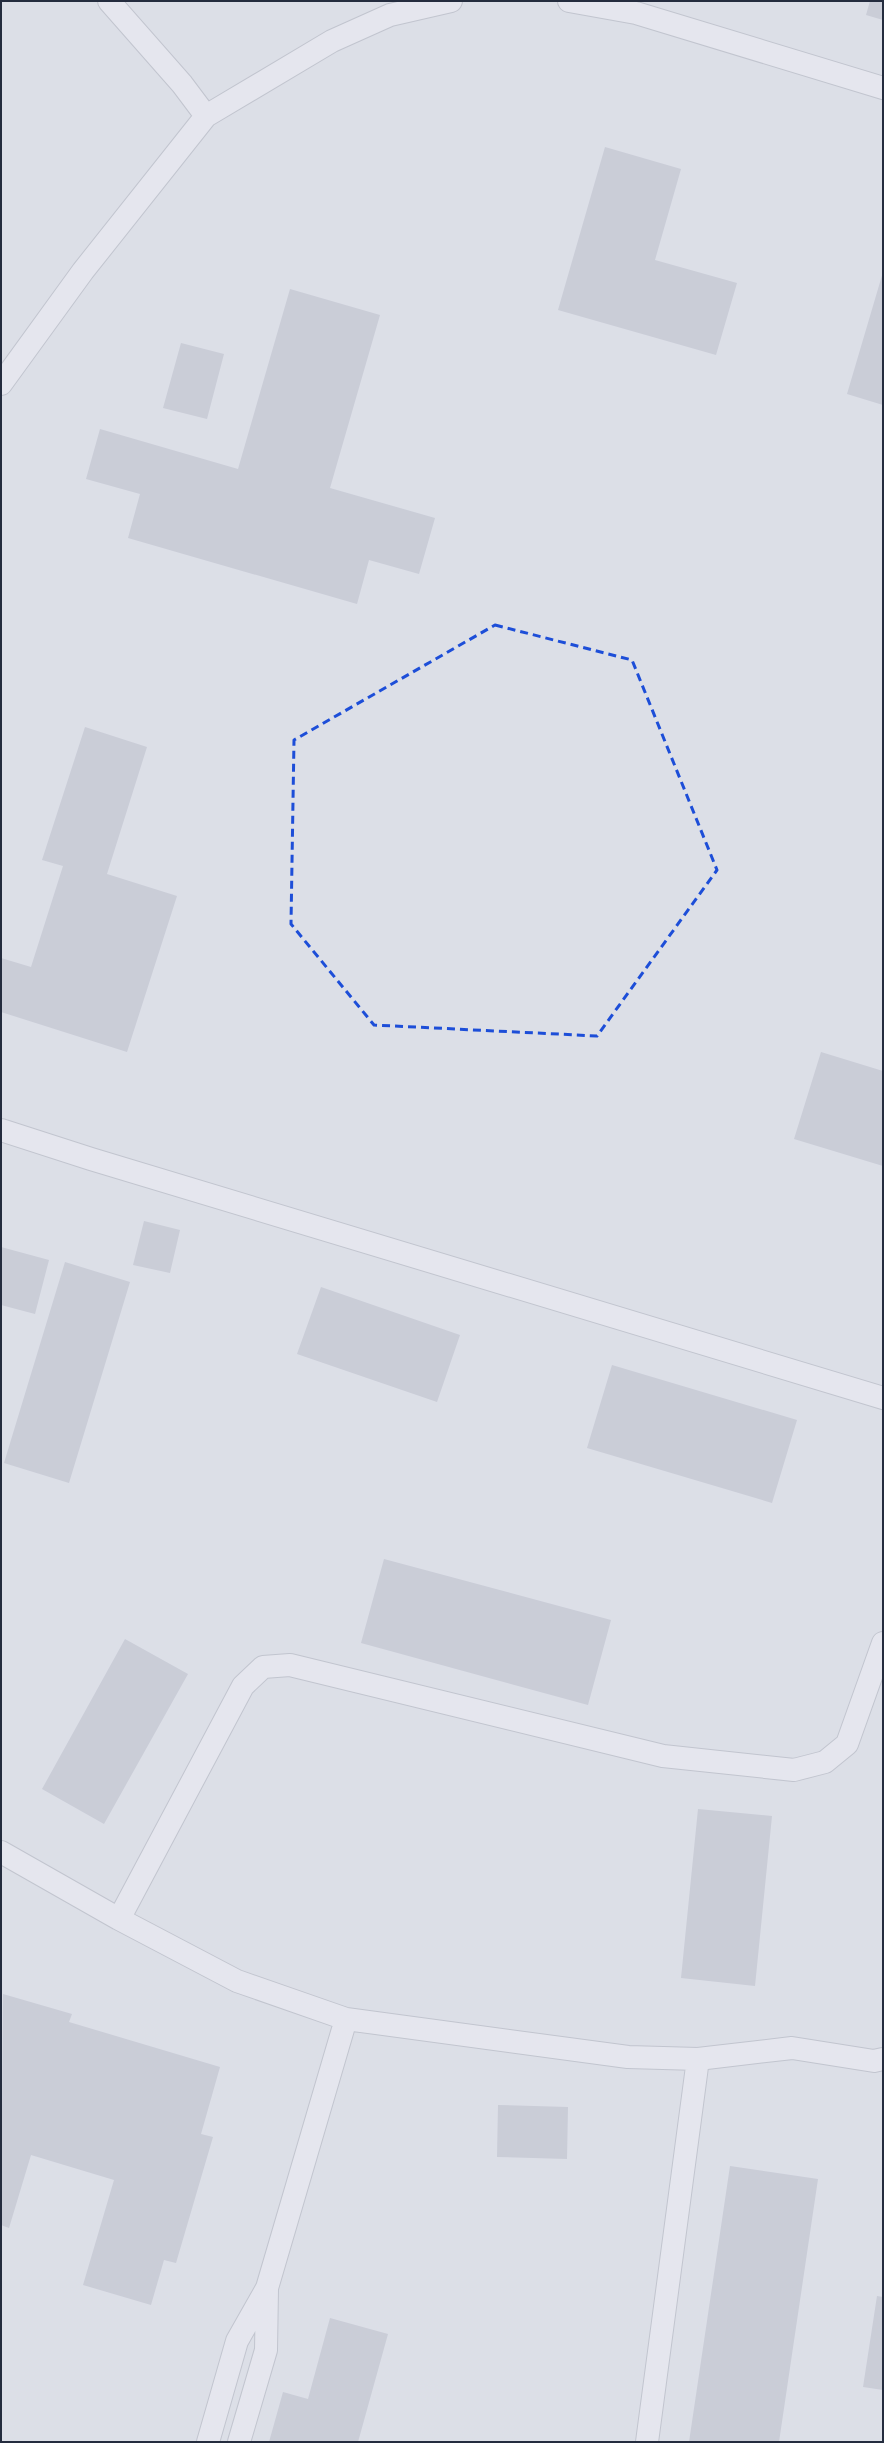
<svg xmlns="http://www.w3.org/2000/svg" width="884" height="2443" font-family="'PT Sans Narrow',sans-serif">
<rect width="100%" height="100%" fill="#dcdfe7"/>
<path fill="#b3b8c4" d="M870,1H883V20L866,15Z
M605,147L681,169L655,260L737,283L716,355L558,310Z
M883,272V405L847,394Z
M290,289L380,315L330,488L435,518L419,574L369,560L357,604L128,538L140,494L86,479L100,429L238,469Z
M181,343L224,354L207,419L163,408Z
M85,727L147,747L107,874L177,896L127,1052L1,1012V958L31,967L63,866L42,860Z
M821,1052L883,1071V1166L794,1139Z
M144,1221L180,1230L170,1273L133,1265Z
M1,1247L49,1260L35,1314L1,1305Z
M65,1262L130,1282L69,1483L4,1463Z
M321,1287L460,1335L437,1402L297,1354Z
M612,1365L797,1420L772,1503L587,1448Z
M384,1559L611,1620L588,1705L361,1643Z
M125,1639L188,1674L104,1824L42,1789Z
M698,1809L772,1816L755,1986L681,1978Z
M3,1994L72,2014L69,2022L220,2067L201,2134L213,2137L176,2263L164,2260L151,2305L83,2285L114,2180L31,2155L9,2228L1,2225Z
M498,2105L568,2107L567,2159L497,2157Z
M730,2166L818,2179L779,2442H689Z
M877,2296L883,2297V2390L863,2387Z
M330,2318L388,2334L358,2442H269L283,2392L308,2399Z"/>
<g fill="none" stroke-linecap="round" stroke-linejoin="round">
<g stroke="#a1a6b1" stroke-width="24">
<path id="service" d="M109,1L182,84L206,116
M569,1L636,13L883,88
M1,384L83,271L206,116L332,41L390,15L451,1
M1,1130L91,1159L883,1398
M1,1852L119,1919L237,1981L346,2019L628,2057L698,2059L792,2048L874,2061L883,2059
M119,1919L243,1686L263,1667L290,1665L663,1756L794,1770L825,1762L847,1744L883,1643
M208,2442L237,2341L267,2288L346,2019
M239,2442L266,2350L267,2289
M647,2442L698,2059"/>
</g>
<use href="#service" stroke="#eff0f5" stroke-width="22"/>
</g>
<path d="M0 0H884V2443H0ZM495,625L632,660L717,870L597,1036L374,1025L291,924L294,740Z" fill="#dcdfe7" fill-opacity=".55" fill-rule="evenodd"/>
<path fill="none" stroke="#1d4ed8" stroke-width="3" stroke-dasharray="8 5" stroke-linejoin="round" d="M495,625L632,660L717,870L597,1036L374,1025L291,924L294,740Z"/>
<rect width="884" height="2443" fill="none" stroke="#242c3e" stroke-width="4"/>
</svg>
